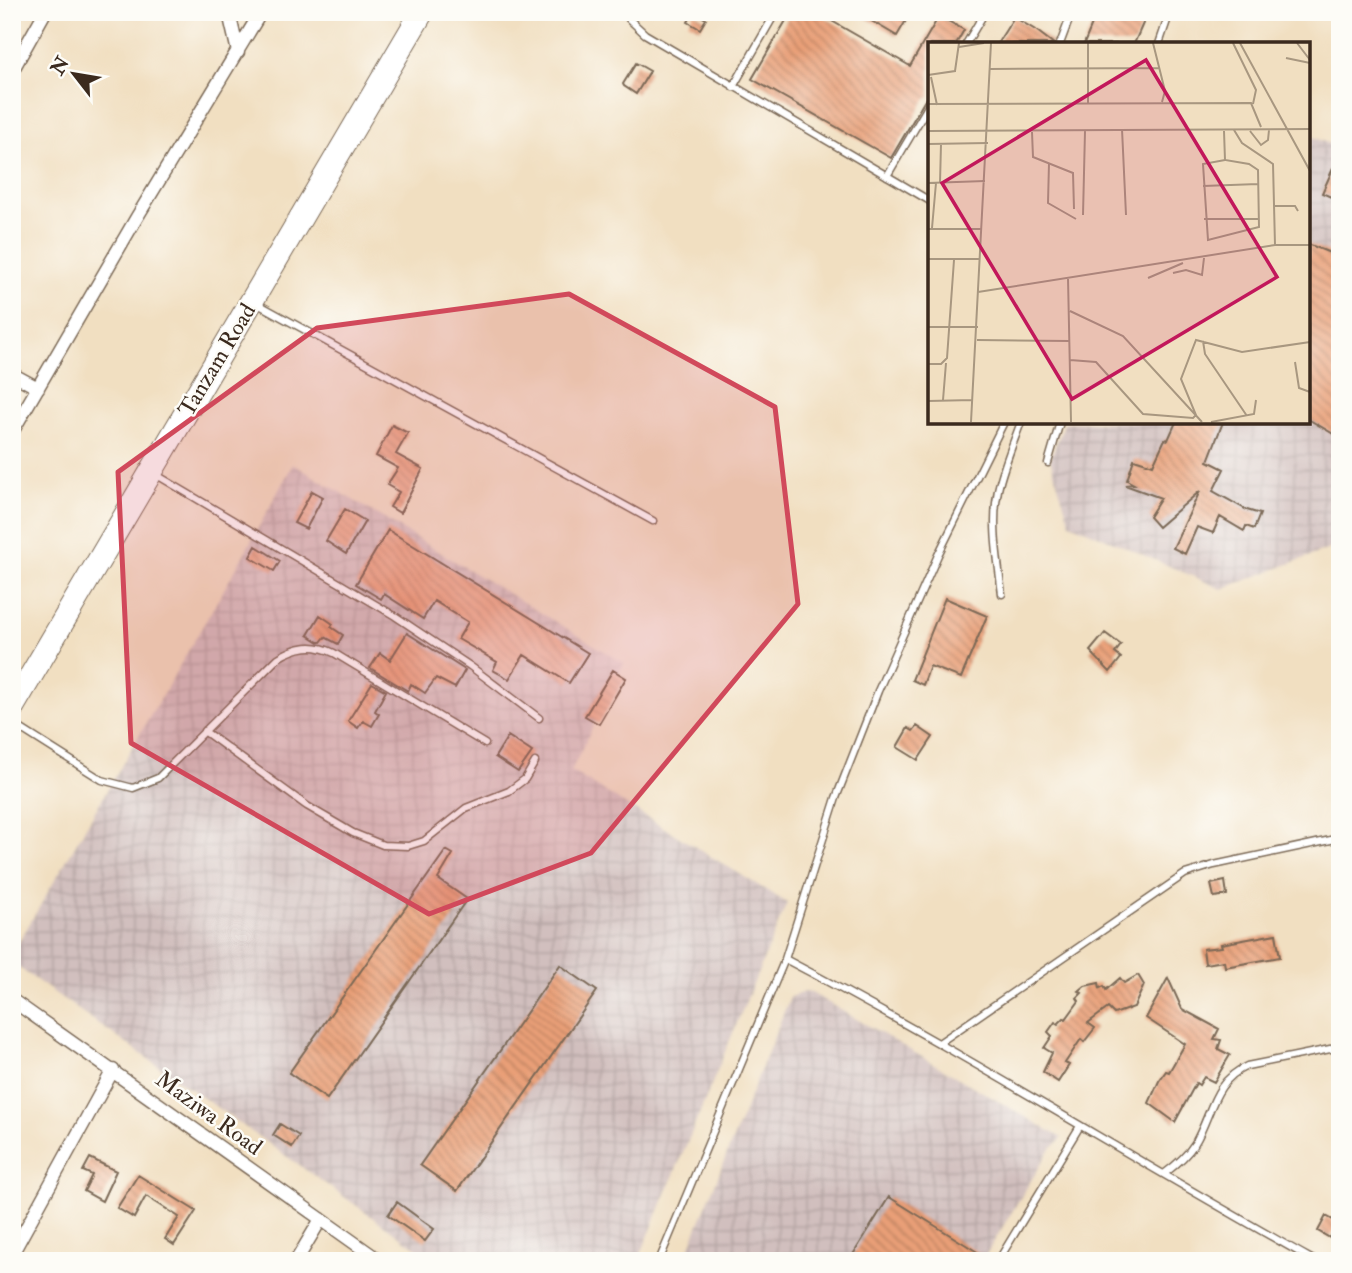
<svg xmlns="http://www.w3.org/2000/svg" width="1352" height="1273" font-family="'IM FELL Double Pica',serif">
<defs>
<pattern id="industrial-grid" width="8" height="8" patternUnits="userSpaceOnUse" patternTransform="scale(1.75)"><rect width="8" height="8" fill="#d1bfbe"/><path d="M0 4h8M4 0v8" fill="none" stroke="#b4a4a3"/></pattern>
<pattern id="building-back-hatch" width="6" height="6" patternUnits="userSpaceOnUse" patternTransform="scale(1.75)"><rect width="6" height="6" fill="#e99f77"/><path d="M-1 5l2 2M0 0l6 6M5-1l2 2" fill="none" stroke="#be8261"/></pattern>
</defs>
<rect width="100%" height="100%" fill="#fdfcf7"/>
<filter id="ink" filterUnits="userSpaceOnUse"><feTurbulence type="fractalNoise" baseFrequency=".0143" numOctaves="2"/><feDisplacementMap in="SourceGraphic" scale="14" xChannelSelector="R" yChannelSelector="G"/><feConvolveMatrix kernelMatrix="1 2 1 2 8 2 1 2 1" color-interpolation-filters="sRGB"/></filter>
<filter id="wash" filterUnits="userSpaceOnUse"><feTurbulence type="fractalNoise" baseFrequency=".00686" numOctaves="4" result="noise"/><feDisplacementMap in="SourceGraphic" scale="28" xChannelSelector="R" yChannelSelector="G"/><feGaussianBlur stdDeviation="1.57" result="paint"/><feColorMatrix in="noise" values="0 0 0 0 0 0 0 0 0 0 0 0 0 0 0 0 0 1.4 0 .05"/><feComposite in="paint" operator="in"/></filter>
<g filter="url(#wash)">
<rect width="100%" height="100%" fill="#f1dfc1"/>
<path fill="url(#industrial-grid)" d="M1308,135L1340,148V545L1222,589L1070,523L1050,459L1065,422H1308Z
M293,464L624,663L571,771L787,903L638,1261H435L12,963V954L237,567Z
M808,991L1062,1138L1049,1151L982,1261H684L790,997Z"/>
<g id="blocks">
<path fill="url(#building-back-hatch)" d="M694,12L706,19L700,29L688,22Z
M791,12H816L910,66L939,16L964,30L956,44H930V97L925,100L891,158L752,79Z
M856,12H911L897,36Z
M1097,12H1148L1134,44H1084Z
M1014,17L1037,31L1054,44H997Z
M636,63L650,71L636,94L624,86L623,84Z
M1340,153V201L1322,193Z
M1308,244L1340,257V428L1337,436L1308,419Z
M1176,422H1223L1208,461L1224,469L1213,491L1247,510L1260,514L1254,529L1246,526L1244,531L1220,517L1213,533L1197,527L1185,554L1173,548L1200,491L1158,527L1149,517L1161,498L1125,485L1134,484L1127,480L1134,459L1153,465L1165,439L1168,440Z
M392,425L408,433L396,454L423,469L400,513L390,507L399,492L387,485L398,468L376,456Z
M312,491L323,497L306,529L294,523Z
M345,509L365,521L346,554L326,541Z
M388,530L588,653L569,683L524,655L509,679L493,670L497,662L458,639L468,622L434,601L423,619L384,594L381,599L356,584Z
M256,546L280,561L274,571L250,557Z
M945,598L987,616L961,678L930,666L923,685L912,680Z
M320,615L333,624L331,627L343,635L338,644L325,637L321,642H319L308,635Z
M407,633L465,670L455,688L436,678L425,693L411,684L408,691L370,668L380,653L390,660Z
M1105,633L1121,645L1115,653L1121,658L1110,672L1090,651Z
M613,670L626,678L599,724L585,716Z
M372,683L386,691L375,711L379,714L372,726L363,721L358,728L348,721Z
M917,726L933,737L918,760L897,747L908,728L913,731Z
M508,736L532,752L518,772L495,757Z
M446,850L453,854L438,879L467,899L327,1099L289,1073Z
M1225,881L1227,895L1214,897L1211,884Z
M1276,934L1280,957L1225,967L1224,961L1205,964L1203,949L1222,947L1221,944Z
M560,965L597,991L457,1191L420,1165Z
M1138,975L1144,985L1134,1007L1114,1014L1108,1008L1088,1023L1095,1028L1084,1042L1081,1039L1065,1063L1069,1065L1058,1082L1043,1072L1052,1053L1044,1048L1052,1036L1048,1032L1055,1022L1058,1024L1064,1018L1066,1019L1079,1001L1077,998L1082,993L1079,991L1085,986L1099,983L1100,988L1104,986L1106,990L1120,978L1124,983Z
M1168,978L1182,1009L1219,1029L1214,1039L1221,1040L1218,1049L1230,1055L1214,1082L1204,1077L1199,1085L1196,1083L1175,1122L1149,1103L1159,1081L1166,1071L1169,1072L1185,1044L1146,1018Z
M280,1124L299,1136L292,1147L273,1135Z
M90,1158L116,1171L102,1201L84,1191L92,1175L83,1171Z
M138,1175L196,1211L174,1245L165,1239L179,1217L146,1196L134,1218L117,1208Z
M889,1197L979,1253L975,1261H849Z
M397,1202L434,1229L425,1241L388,1215Z
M1326,1216L1338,1223L1330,1238L1318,1231Z"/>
</g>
</g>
<g filter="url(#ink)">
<use href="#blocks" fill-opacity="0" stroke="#7b6957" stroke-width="2"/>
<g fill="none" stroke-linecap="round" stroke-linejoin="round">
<g stroke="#7b6957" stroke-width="9">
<path id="lane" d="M628,12L629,19L645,34L930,201
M966,44L985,12
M1060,44L1072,12
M1159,44L1170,12
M733,87L776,12
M887,176L930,103
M256,303L653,521
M1048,463L1060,422
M155,474L395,616L470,666L539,718
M1002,594C998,560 991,524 998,490C1003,467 1013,444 1021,422
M12,723L102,780L133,788L158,778L278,658C297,646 314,643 334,653L485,744
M204,731L307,806L353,833L383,845L408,846L424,841L466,808L509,791L525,779L535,762
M785,959C965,1053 1137,1162 1315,1261
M939,1043L1185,874L1214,865L1340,838
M1164,1174C1176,1165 1187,1156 1195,1143C1212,1114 1213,1081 1247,1066L1340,1047
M659,1261L785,959L836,798L878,691L938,555L1004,422
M998,1261L1080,1126"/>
</g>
<g stroke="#7b6957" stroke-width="15">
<path id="street" d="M226,12L229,13L238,52
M12,71L45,12
M12,374L38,388
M12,432L137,217L261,12
M12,1000L380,1261
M12,1254L113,1070
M296,1261L321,1219"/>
</g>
<g stroke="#7b6957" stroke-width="25">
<path id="highway" d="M12,708L422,12"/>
</g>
<use href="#lane" stroke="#fff" stroke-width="6"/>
<use href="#street" stroke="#fff" stroke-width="12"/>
<use href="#highway" stroke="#fff" stroke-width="23"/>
</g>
</g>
<path fill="#d1495b" fill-opacity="0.2" stroke="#d1495b" stroke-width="5" stroke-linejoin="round" d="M569,294L775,407L798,604L591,853L429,914L131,743L118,472L317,328Z"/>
<g text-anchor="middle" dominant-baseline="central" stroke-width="5" stroke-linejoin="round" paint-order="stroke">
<g font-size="23" fill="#3b2a1e" stroke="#fdfcf7">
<text transform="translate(217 360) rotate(-59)">Tanzam Road</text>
<text transform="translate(209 1113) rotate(36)">Maziwa Road</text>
</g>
</g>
<g transform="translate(928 42)">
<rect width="382" height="382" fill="#f1dfc1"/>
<path fill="none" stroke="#a89780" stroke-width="2" d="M225,1L237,49L234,60M305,1L328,48L325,62M312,1L382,129M369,1L382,18M31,5L56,1M358,16L382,21M62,27L231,26M0,33L27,29L31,1M3,35L9,63M160,61V1M0,62L323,61L333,85M194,87L198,173M306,88L314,101L345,122L347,203H382M0,89L382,87M296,89L297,118L321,122L330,128L331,185L280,198L275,122L297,118M322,89L333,103L340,98L341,88M104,90L105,115L145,131L146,167M0,102L60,101M121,121L120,161L148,177M0,141L57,139M12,141L13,102M275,144L330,142M346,164H367L370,169M155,173L157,89M276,177H331M4,186L8,141M0,187H54M0,217H51M245,231L258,228L274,233L276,216M140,236L143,380M220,236L255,221M50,250L347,203M142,269L195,294L274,380M0,285H50M49,298L142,299M275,299L277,312L319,374M142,318L168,320L215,372L265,376L268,373L253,337L268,298L314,310L382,300M367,320L371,346L382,350M0,322H13L19,316L26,218M15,358L18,321M0,359L45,358M43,380L63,1M283,380L326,372L328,358"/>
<path fill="#c2185b" fill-opacity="0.15" stroke="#c2185b" stroke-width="3.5" d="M218,18L349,235L144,357L14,141Z"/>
<rect width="382" height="382" fill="none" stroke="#3b2a1e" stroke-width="3.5"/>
</g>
<rect width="1352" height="1273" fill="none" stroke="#fdfcf7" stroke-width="42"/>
<g transform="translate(74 74) rotate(301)" stroke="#fdfcf7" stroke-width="5" paint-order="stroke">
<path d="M0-5L12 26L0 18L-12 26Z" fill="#3b2a1e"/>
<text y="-10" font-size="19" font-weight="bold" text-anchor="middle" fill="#3b2a1e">N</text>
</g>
</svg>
